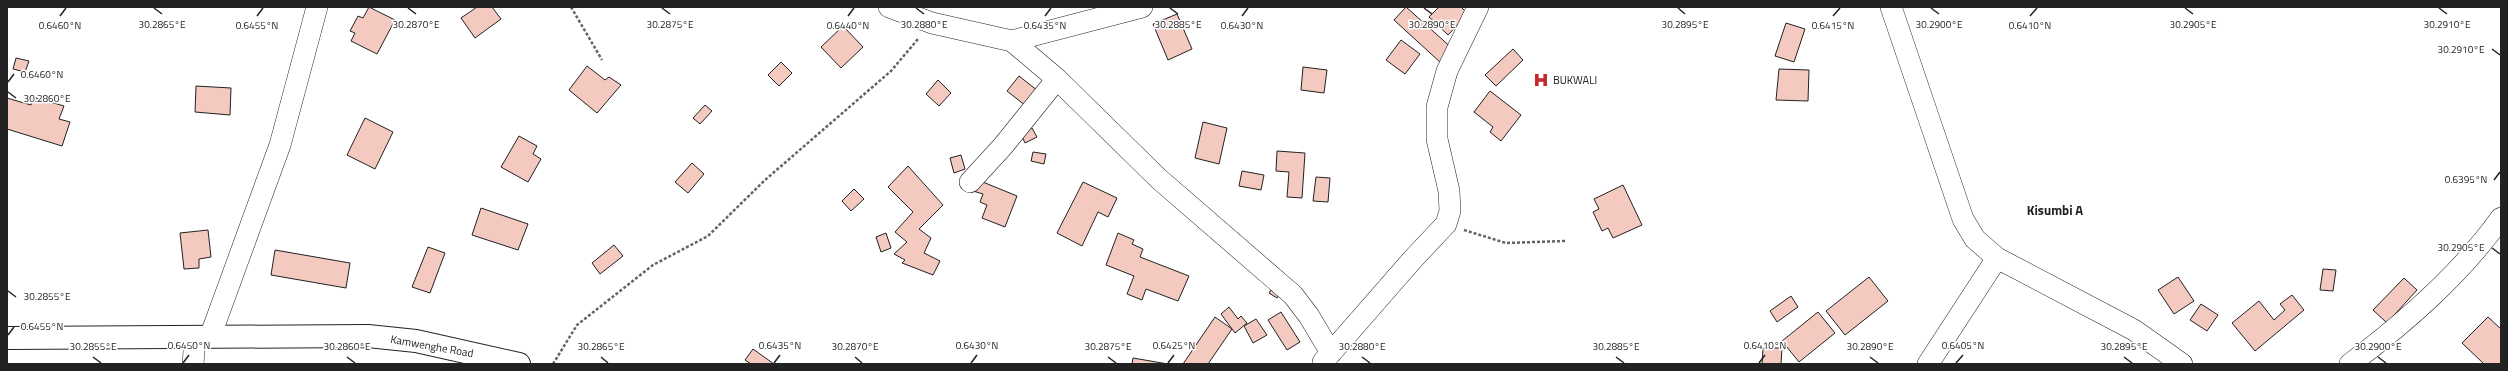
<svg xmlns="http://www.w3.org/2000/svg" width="2508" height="371" font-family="'Titillium Web',sans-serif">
<rect width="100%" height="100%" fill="#fff"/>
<path fill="#f3c9c0" stroke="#222" d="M369,7L395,20L377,54L351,41L355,33L350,31L358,16L363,18Z
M477,7H492L501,19L475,38L461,18Z
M1406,7L1453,49L1441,63L1394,20Z
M1439,7H1461L1468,14L1448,35L1429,17Z
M1177,14L1192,49L1168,60L1153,24Z
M1786,23L1805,29L1794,62L1775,56Z
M843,26L863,47L841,68L821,47Z
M1401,40L1420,54L1405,74L1386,60Z
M1513,49L1523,60L1496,86L1485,75Z
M16,58L29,61L25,72L13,69Z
M781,62L792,73L779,86L768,75Z
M587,66L605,80L609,77L621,85L597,113L569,90Z
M1303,67L1327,70L1324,93L1301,90Z
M1779,69L1809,70L1808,101L1776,100Z
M1019,76L1038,91L1026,106L1007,91Z
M938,80L951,93L939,106L926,94Z
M196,86L231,88L230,115L195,112Z
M1490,91L1521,115L1501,141L1490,132L1493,127L1474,112Z
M33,97L64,106L59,119L70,122L62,146L7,129V98L31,105Z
M705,105L712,111L700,124L693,118Z
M365,118L393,132L375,169L347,155Z
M1203,122L1227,128L1219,164L1195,158Z
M1032,128L1037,137L1025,143L1021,134Z
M519,136L537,146L533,154L541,159L528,182L501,167Z
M1277,151L1305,153L1302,198L1287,197L1289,172L1276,171Z
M1033,152L1046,154L1044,164L1031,161Z
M961,155L965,169L954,173L950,158Z
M692,163L704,174L688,193L675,182Z
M908,166L943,205L919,229L931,238L924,253L940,261L933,275L902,263L905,260L894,254L907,242L895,232L913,212L888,187Z
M1242,171L1264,175L1261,190L1239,186Z
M1316,177L1330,178L1328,202L1313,201Z
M978,180L1017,196L1005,227L982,218L987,205L980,202L983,194L973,191Z
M1083,182L1117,198L1108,217L1098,212L1082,246L1057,233Z
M1623,185L1642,225L1613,238L1608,228L1602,231L1593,212L1599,209L1594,199Z
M854,189L864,199L851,211L842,201Z
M481,208L528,224L518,250L472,235Z
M208,230L211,257L199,259V268L184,269L180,233Z
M886,233L891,248L881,252L876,237Z
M1118,233L1134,240L1132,244L1143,249L1140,257L1189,276L1178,301L1146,289L1142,300L1127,294L1134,276L1106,265Z
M614,245L623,256L600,274L592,263Z
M428,247L445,253L430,293L412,287Z
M275,250L350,263L346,288L271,275Z
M2323,269L2336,270L2333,291L2320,290Z
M1869,277L1888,301L1845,335L1826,311Z
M2178,277L2194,301L2174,314L2158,290Z
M2404,278L2417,290L2387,323L2373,310Z
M1282,289L1277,298L1269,293L1271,290Z
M2292,295L2304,310L2255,351L2232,323L2259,301L2274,320L2285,310L2280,304Z
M1791,296L1798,307L1777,322L1770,311Z
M2201,304L2218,315L2207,331L2190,320Z
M1229,307L1238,319L1241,316L1247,323L1235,333L1221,314Z
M1281,312L1300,342L1287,350L1268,320Z
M1818,312L1835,333L1799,362L1782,341Z
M1215,317L1232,329L1208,364H1183Z
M2488,317L2501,329V364H2484L2462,343Z
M1256,319L1267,335L1253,343L1244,326Z
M1763,348H1782L1781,364H1762Z
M753,349L774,364H751L745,360Z
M1133,358L1168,364H1132Z"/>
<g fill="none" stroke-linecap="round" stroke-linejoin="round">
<g stroke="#222" stroke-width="22">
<path id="minor" d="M889,7L932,23L1012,41L1142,7
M1891,7L1963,219L1975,239L1997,258L2134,330L2182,364
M1012,41L1057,79L1159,179L1293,295L1309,316L1331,353
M970,182L1003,146L1057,79
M210,337L280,145L317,7
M1323,362L1413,259L1446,224L1450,211L1449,191L1437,139V107L1447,71L1478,7
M193,364L195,338
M1928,364L1997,258
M2350,364C2406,322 2460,275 2501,218"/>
</g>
<g stroke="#222" stroke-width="24">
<path id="major" d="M7,338L368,336L416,341L519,364"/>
</g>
<path stroke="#646464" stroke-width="2.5" stroke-dasharray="3 2" stroke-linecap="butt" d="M571,7L602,60
M1464,230L1506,243L1565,241
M553,364L577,325L653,265L708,236L765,180L891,71L918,39"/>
<use href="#minor" stroke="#fff" stroke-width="21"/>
<use href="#major" stroke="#fff" stroke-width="22"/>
</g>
<path fill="none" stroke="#222" stroke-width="1.5" d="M154,8L162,14M408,8L416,14M662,8L670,14M916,8L924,14M1170,8L1178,14M1424,8L1432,14M1678,8L1685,14M1931,8L1939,14M2185,8L2193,14M2439,8L2447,14M60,16L66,8M257,16L263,8M848,16L854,8M1045,16L1051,8M1242,16L1248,8M1833,16L1840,8M2030,16L2037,8M2492,49L2500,55M8,82L14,74M8,92L16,98M2494,180L2500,172M2492,248L2500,254M8,291L16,297M8,335L14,327M93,357L101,363M347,357L355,363M601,357L608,363M855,357L862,363M1108,357L1116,363M1362,357L1370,363M1616,357L1624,363M1870,357L1878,363M2124,357L2132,363M2378,357L2386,363M183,363L189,355M774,363L780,355M971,363L977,355M1168,363L1174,355M1759,363L1765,355M1956,363L1963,355"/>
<defs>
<g id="hospital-bare" transform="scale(1.2)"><path d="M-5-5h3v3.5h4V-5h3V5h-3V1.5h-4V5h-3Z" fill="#c62828" stroke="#fff" stroke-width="2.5" paint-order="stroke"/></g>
</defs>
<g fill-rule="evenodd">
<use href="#hospital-bare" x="1541" y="80"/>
</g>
<g text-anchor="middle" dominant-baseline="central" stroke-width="3" stroke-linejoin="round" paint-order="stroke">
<g font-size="11" fill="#222" stroke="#fff" text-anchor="start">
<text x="1553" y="80">BUKWALI</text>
</g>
<g font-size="11" fill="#222" stroke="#fff">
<text transform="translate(432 346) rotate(10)">Kamwenghe Road</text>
</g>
<g font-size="13" font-weight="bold" fill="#222" stroke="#fff">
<text x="2055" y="210">Kisumbi A</text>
</g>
</g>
<g font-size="10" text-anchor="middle" fill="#222" stroke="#fff" stroke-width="3" stroke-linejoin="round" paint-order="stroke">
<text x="162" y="28">30.2865°E</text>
<text x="416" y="28">30.2870°E</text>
<text x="924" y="28">30.2880°E</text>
<text x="1432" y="28">30.2890°E</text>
<text x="1685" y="28">30.2895°E</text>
<text x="670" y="28">30.2875°E</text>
<text x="1178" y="28">30.2885°E</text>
<text x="1939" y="28">30.2900°E</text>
<text x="2193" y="28">30.2905°E</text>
<text x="2447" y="28">30.2910°E</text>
<text x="60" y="29">0.6460°N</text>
<text x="257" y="29">0.6455°N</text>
<text x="848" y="29">0.6440°N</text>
<text x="1045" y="29">0.6435°N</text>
<text x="1242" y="29">0.6430°N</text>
<text x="1833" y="29">0.6415°N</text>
<text x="2030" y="29">0.6410°N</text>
<text x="2461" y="53">30.2910°E</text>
<text x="42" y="78">0.6460°N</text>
<text x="47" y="102">30.2860°E</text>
<text x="2466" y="183">0.6395°N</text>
<text x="2461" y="251">30.2905°E</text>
<text x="47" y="300">30.2855°E</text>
<text x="42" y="330">0.6455°N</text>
<text x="189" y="349">0.6450°N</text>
<text x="780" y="349">0.6435°N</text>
<text x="977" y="349">0.6430°N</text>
<text x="1174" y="349">0.6425°N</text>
<text x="1765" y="349">0.6410°N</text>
<text x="1963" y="349">0.6405°N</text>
<text x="93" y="350">30.2855°E</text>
<text x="347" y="350">30.2860°E</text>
<text x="601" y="350">30.2865°E</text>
<text x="855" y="350">30.2870°E</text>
<text x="1108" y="350">30.2875°E</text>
<text x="1362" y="350">30.2880°E</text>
<text x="1616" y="350">30.2885°E</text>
<text x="1870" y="350">30.2890°E</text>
<text x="2124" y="350">30.2895°E</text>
<text x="2378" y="350">30.2900°E</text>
</g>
<rect width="2508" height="371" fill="none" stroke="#222222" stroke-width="16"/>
</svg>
